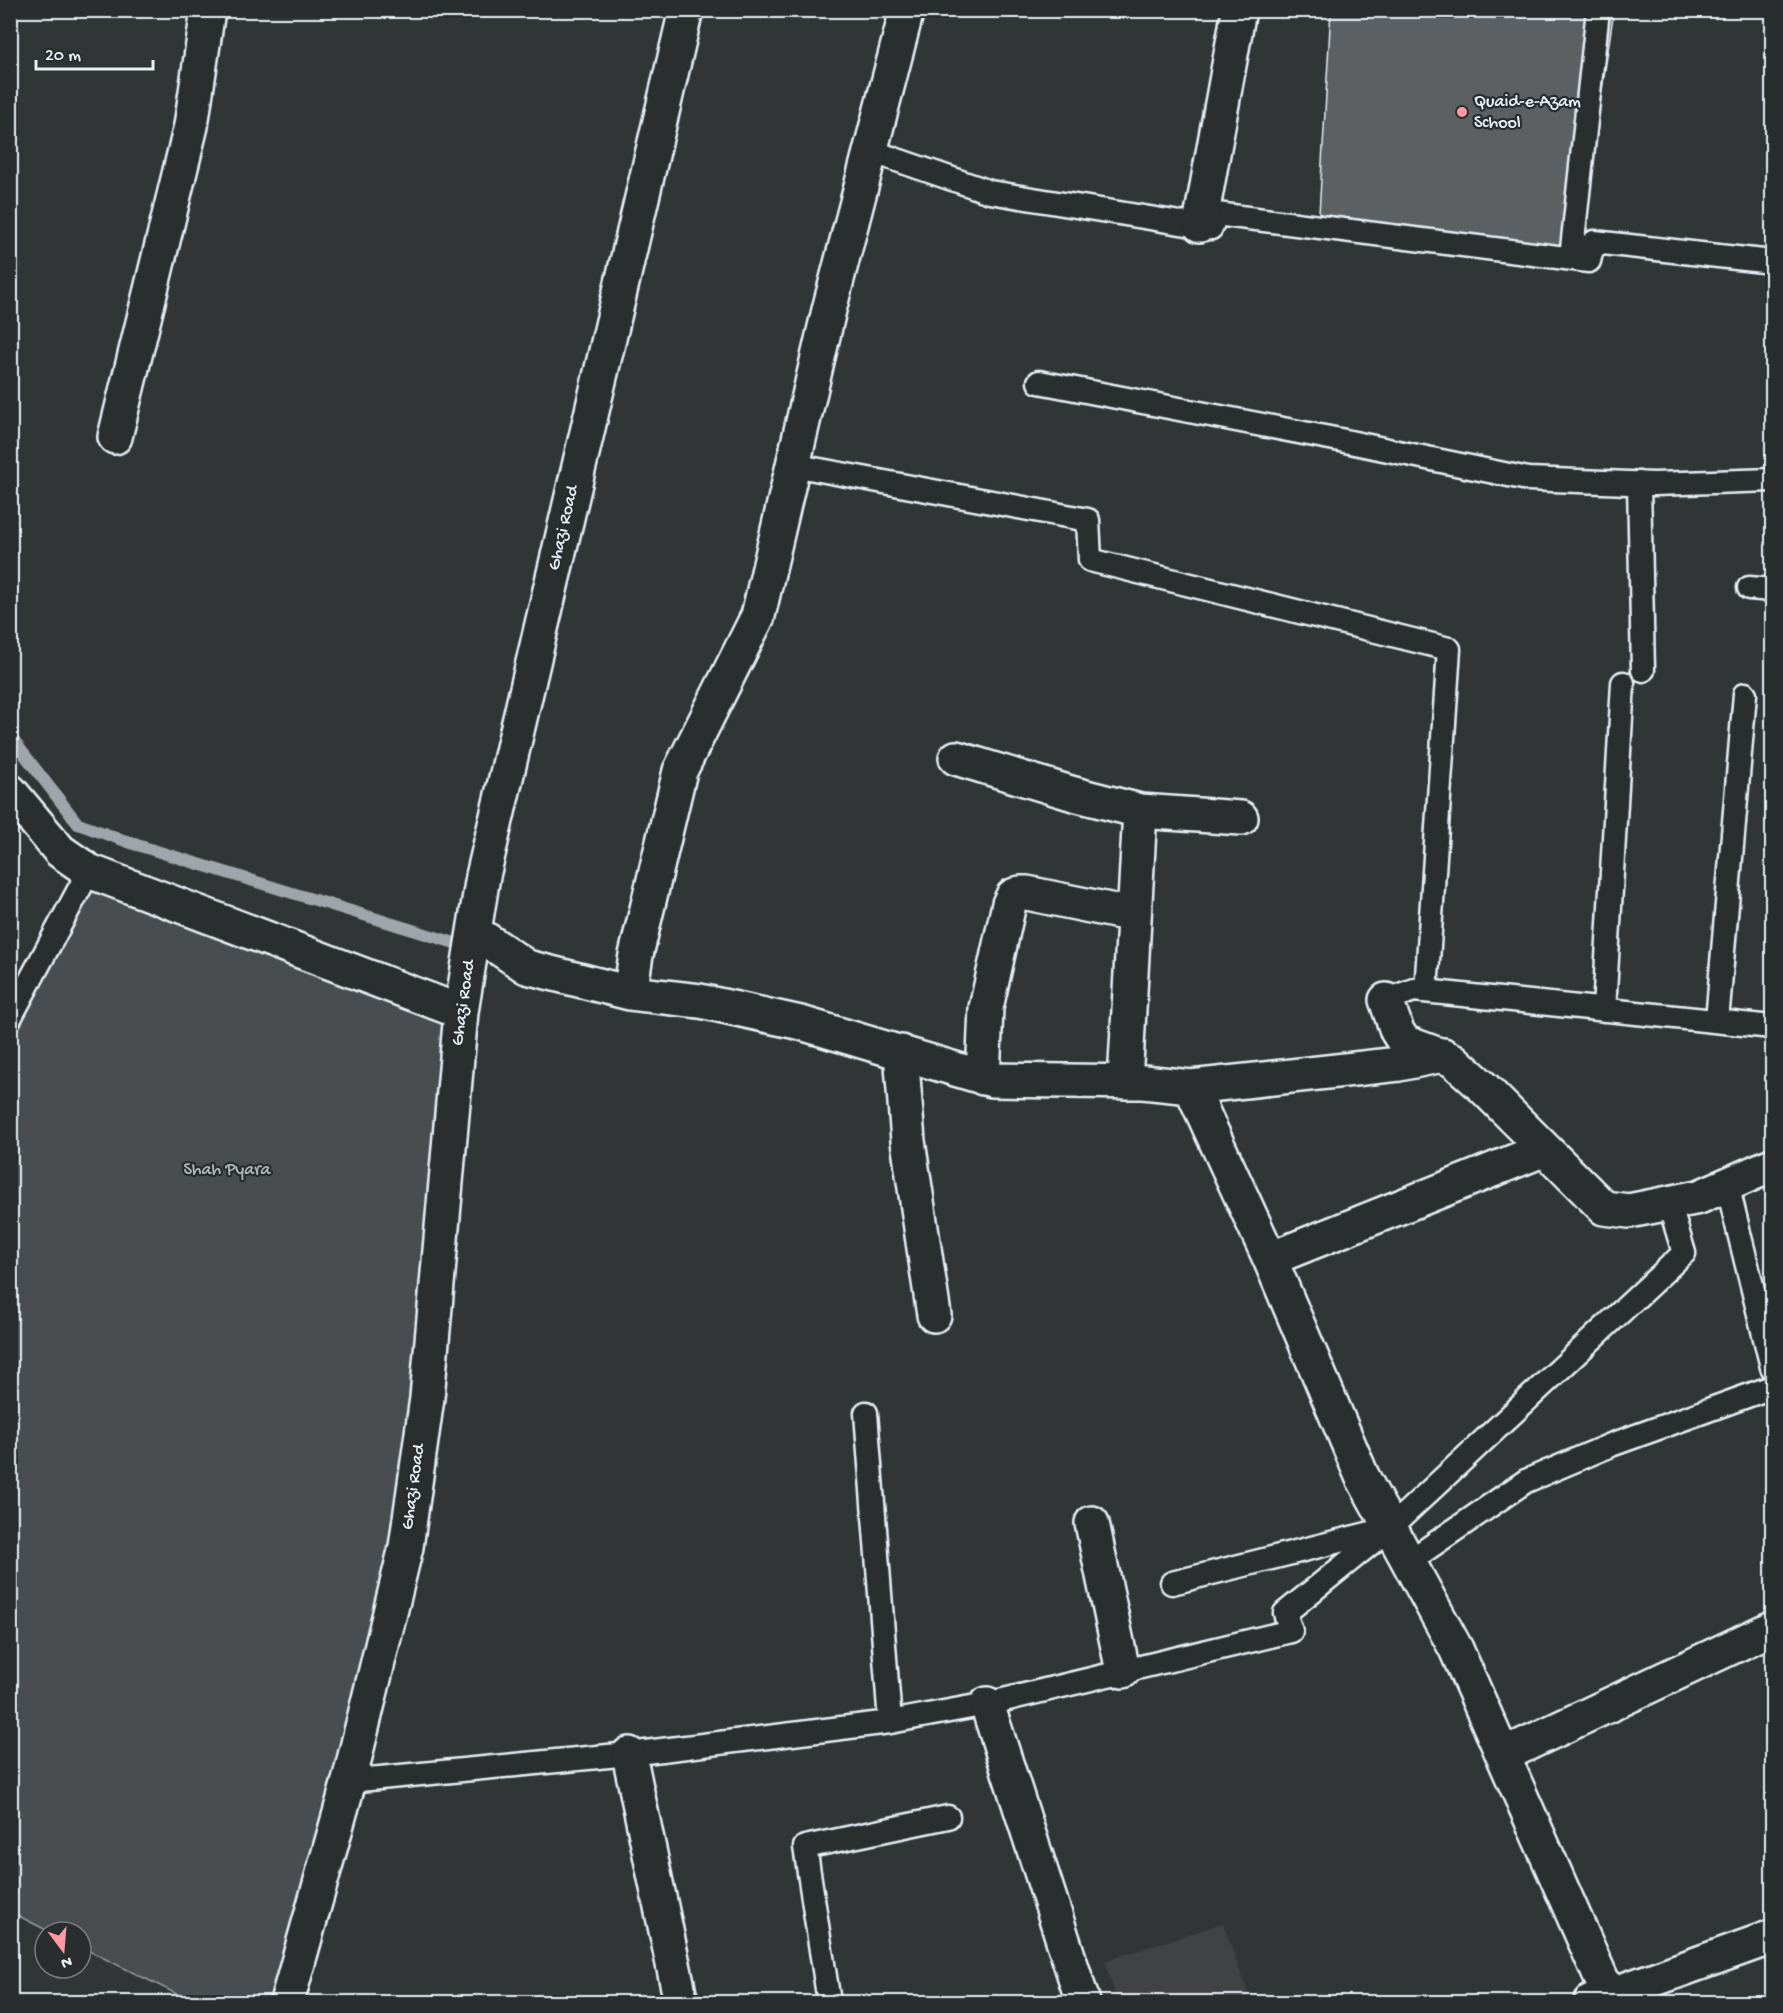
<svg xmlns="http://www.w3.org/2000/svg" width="1783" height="2013" font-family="'Gochi Hand',sans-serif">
<rect width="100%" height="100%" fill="#323536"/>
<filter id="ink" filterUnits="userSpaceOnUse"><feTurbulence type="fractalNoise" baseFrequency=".0167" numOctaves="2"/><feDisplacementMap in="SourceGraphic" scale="12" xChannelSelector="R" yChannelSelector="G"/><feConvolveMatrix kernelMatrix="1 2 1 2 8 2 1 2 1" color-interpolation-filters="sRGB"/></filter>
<g filter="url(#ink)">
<path fill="#3f4244" d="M1223,1923L1251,2002H1117L1105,1961Z"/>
<path fill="#494d4f" stroke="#989fa4" stroke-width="1.5" d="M73,880L461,1012L406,1547L286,2002H193L81,1947V1932H50L11,1912V1027Z"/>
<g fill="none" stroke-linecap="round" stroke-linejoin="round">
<path stroke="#9fa5aa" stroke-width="12" d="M10,736L78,824L137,845L471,948"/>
</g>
<path fill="#5c6063" stroke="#e8f1f8" stroke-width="1.5" d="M1331,10H1614L1578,250L1319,214Z"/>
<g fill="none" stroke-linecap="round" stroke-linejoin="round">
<g stroke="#e8f1f8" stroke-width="27">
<path id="service" d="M871,151L990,192L1211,228L1216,214L1589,261L1594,242L1772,262
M1571,258L1598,10
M1039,382L1340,440L1528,479L1654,484L1772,480
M793,465L1088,520L1090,560L1449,649L1426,991
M1639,483L1643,670
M1749,588L1772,590
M1386,1000L1414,990L1772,1027
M1604,1010L1623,683
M10,1018L89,871
M1717,1021L1745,694
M1727,1184L1772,1367
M866,1413L890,1722
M1408,1562L1526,1481L1611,1445L1772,1387
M1172,1583L1383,1530
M349,1781L629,1754L890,1722L987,1704L1291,1631L1285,1613L1390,1528L1684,1253L1669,1203
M829,2002L805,1847L948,1817"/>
</g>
<g stroke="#e8f1f8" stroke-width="38">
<path id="minor" d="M1200,225L1239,10
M115,437L191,126L208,10
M956,758L1074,794L1140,811L1241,818
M10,791L60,851L89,871L461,1012
M475,932L527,967L630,993L700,1001L801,1023L992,1080L1143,1082L1191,1087L1399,1064L1443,1055
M630,993L636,955L680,771L758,616L829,310L907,10
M1386,1000L1397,1031L1404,1042L1453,1060L1484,1088L1604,1208L1629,1211L1699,1197L1772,1165
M901,1052L908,1141L934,1315
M983,1078L986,1008L1009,904L1013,896L1020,893H1027L1134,915
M1125,1082L1140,811
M1191,1087L1270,1259L1362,1476L1456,1649L1609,1996
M1270,1259L1545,1149
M1092,1523L1123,1671
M987,1704L1083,2002
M629,1754L681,2002
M1503,1755L1772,1628
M287,2002L349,1781L406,1547L427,1398L461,1012L483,876L686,10
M1591,2002L1772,1937"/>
</g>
<use href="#service" stroke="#2a2d2e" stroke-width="22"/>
<use href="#minor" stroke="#2a2d2e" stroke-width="33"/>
</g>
</g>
<circle fill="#ff9aa2" stroke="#2a2d2e" stroke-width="2" cx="1462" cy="112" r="6"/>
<g text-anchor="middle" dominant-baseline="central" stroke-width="4.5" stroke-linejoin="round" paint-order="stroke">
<g font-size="18" fill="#e8f1f8" stroke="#2a2d2e" text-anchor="start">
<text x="1474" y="102">Quaid-e-Azam<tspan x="1474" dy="21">School</tspan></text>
</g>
<g font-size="18" fill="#e8f1f8" stroke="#2a2d2e">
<text transform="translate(564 528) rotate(-77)">Ghazi Road</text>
<text transform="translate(464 1003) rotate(-82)">Ghazi Road</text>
<text transform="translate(414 1487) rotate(-82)">Ghazi Road</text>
</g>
<g font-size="18" fill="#b0b8bd" stroke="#2a2d2e">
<text x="227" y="1170">Shah Pyara</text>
</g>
</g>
<rect width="1783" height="2013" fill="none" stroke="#2a2d2e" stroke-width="36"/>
<rect x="18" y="18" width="1747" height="1977" fill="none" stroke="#e8f1f8" stroke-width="2" filter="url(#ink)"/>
<g transform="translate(63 1950) rotate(164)"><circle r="28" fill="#2a2d2e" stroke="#767b7f" stroke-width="1.5"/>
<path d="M0-4.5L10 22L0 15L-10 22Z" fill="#ff9aa2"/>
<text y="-9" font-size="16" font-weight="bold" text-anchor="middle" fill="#e8f1f8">N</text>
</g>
<path d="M36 60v9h117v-9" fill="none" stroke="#e8f1f8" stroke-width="3"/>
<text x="45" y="60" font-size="18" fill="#e8f1f8" stroke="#2a2d2e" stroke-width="4.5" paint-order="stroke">20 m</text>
</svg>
